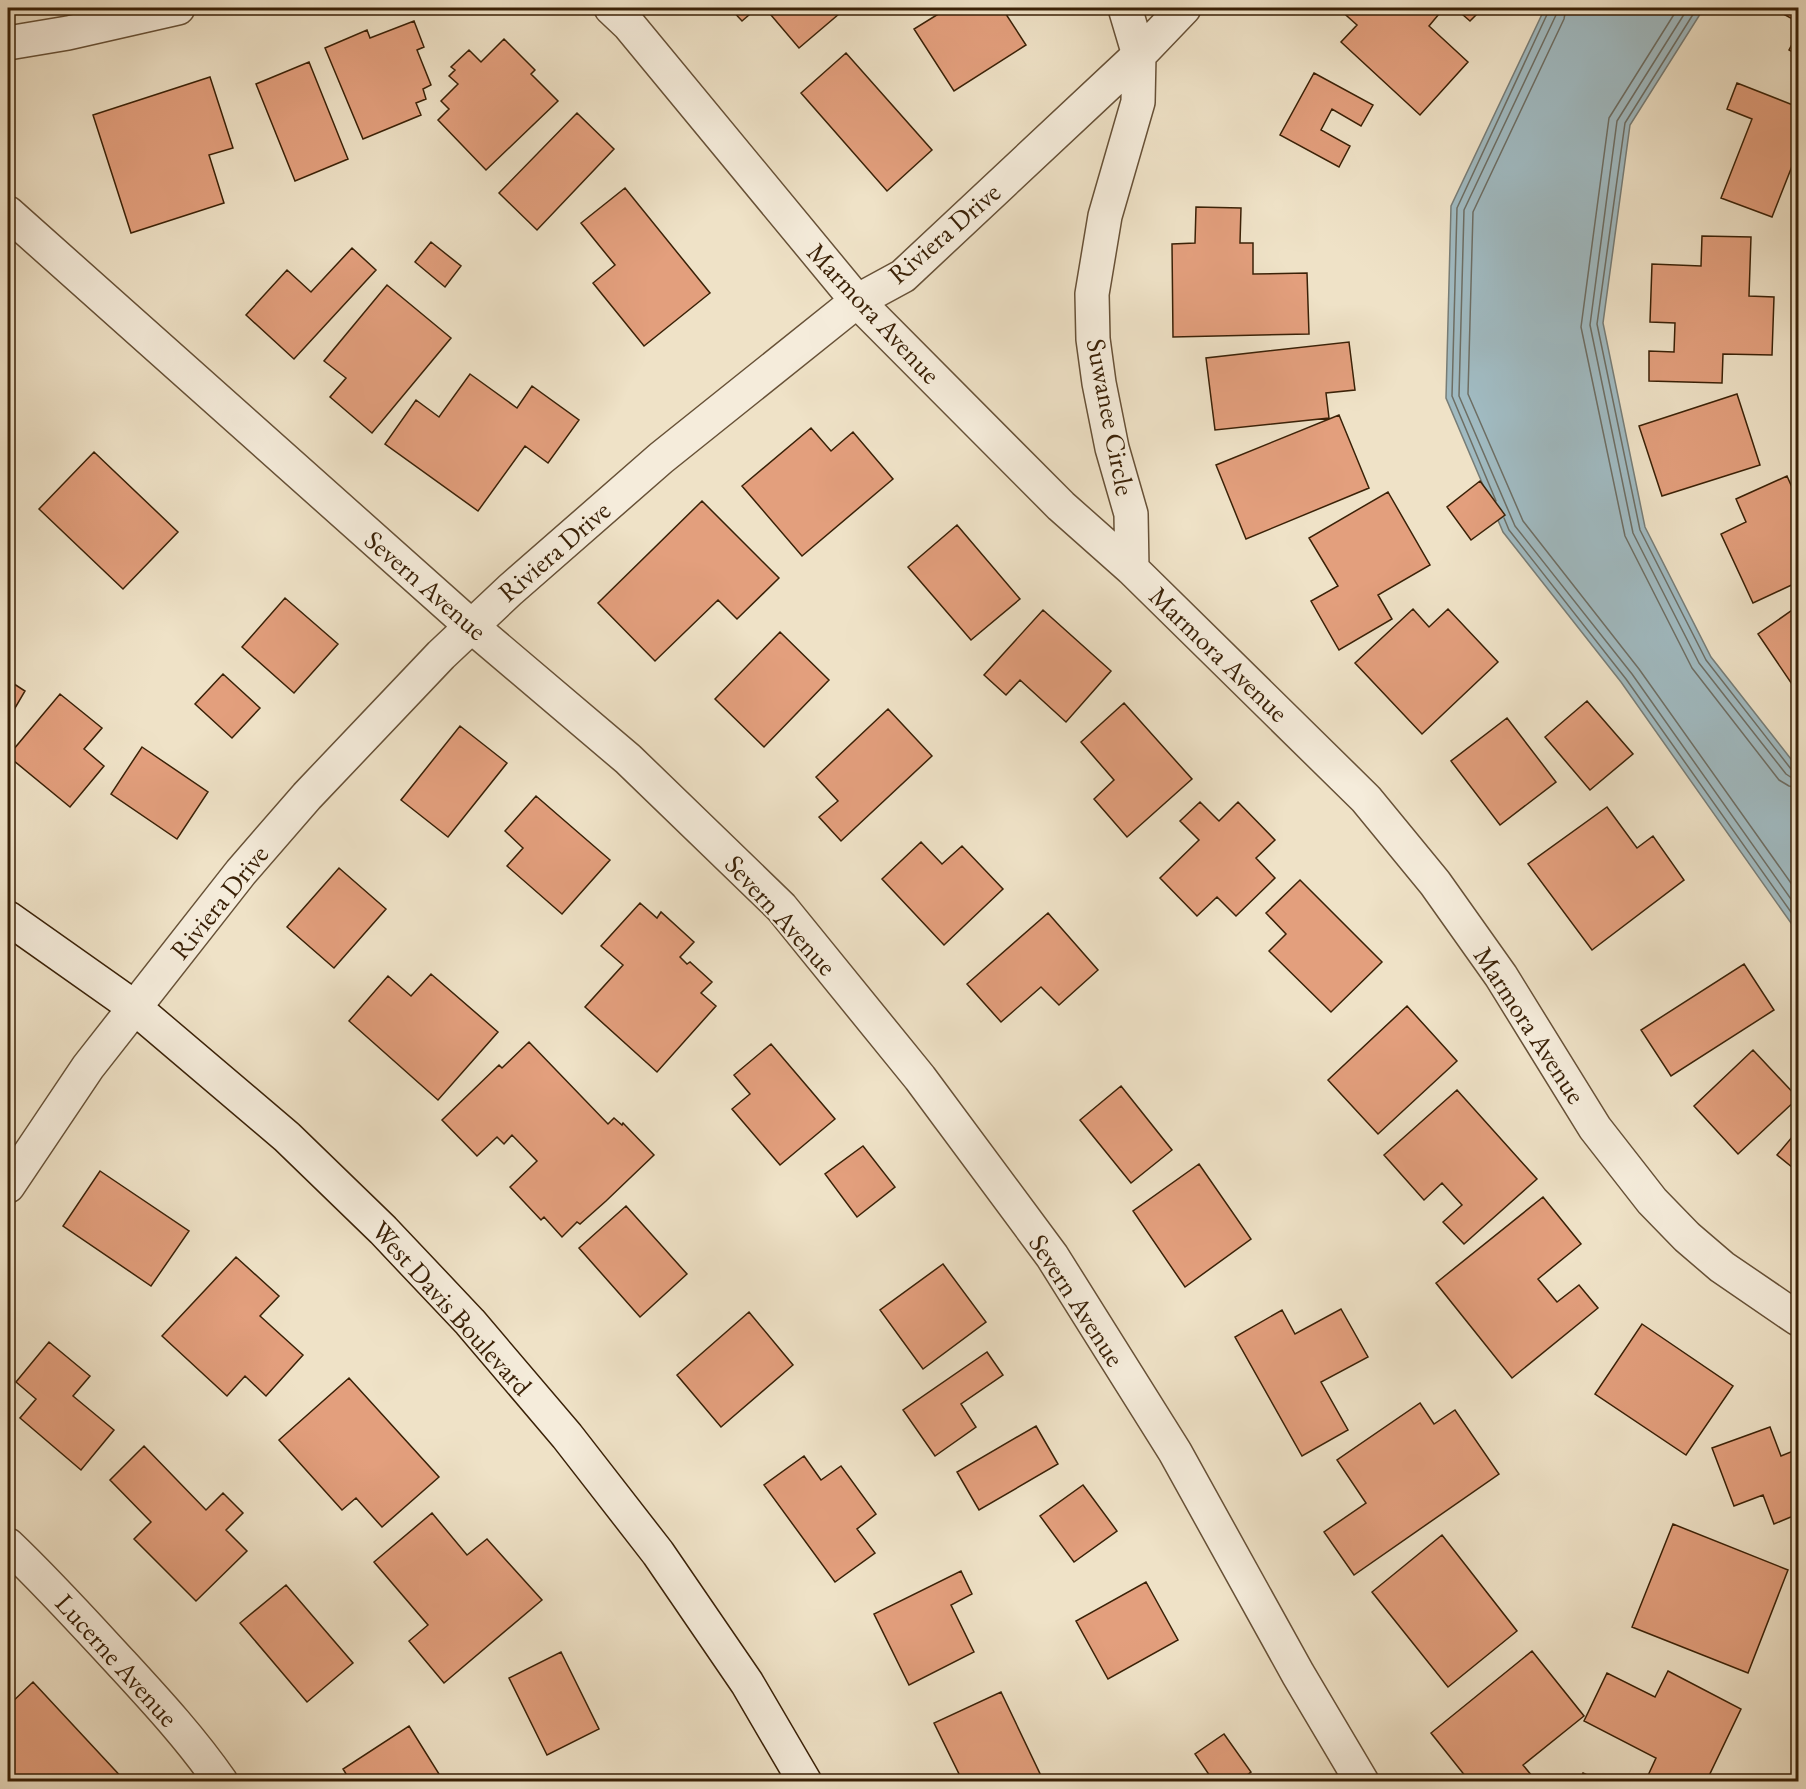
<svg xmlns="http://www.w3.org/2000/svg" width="1806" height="1789" font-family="'EB Garamond',serif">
<rect width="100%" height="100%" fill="#efe2c7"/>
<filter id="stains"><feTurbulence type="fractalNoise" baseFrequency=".00333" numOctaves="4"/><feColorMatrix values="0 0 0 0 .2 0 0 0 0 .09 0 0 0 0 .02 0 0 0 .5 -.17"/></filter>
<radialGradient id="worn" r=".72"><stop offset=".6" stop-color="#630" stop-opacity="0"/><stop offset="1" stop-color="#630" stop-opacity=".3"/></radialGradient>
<path fill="#a0bac1" stroke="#777d77" stroke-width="1.5" d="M1545,8H1704L1630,125L1603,323L1645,527L1711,657L1798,768V933L1621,682L1503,532L1446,398L1451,206Z"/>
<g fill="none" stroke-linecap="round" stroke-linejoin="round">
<path stroke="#6d6e64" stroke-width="1.5" d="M1557,8L1556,15L1464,210L1459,396L1515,526L1632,674L1798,909
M1566,8L1564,19L1473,212L1468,394L1523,521L1639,669L1798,893
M1678,8L1609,118L1581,327L1625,536L1692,668L1779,780L1789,786L1798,788
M1688,8L1617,121L1590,325L1633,533L1699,663L1786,774L1792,778L1798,779
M1697,8L1625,123L1597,324L1640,530L1706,660L1791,769L1798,771
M1496,501L1452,396L1457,208L1550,8
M1504,518L1509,530L1626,679L1798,922"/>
</g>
<path fill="#e39f7d" stroke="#3a2107" stroke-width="1.5" d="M730,8H757L742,21Z
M765,8H846L799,48Z
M948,8H1002L1026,45L954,91L914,29Z
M1338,8H1444L1429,26L1468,62L1420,115L1341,42L1357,25Z
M1455,8H1483L1470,21Z
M1775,8H1798V22L1774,9Z
M414,21L424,47L417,50L431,85L423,89L426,99L416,103L421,115L363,139L325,48L367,30L370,38Z
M1798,33V55L1789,50Z
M504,39L535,70L531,74L558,101L486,170L438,120L449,109L441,101L458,84L449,76L455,70L451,67L469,50L481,62Z
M846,53L932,150L887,191L801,93Z
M309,62L348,159L295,181L256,84Z
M1314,73L1373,105L1361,126L1332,109L1321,130L1350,146L1339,167L1280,135Z
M210,77L233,148L209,155L224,203L131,233L93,115Z
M1737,83L1798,107V151L1772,217L1721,198L1752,119L1727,109Z
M577,113L614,149L537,230L499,193Z
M625,188L710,293L644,346L593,283L615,265L581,223Z
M1196,207L1241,208L1240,243H1253V274L1307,273L1309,334L1173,337L1172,244L1195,243Z
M1702,236L1751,237L1749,296L1774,297L1772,355L1723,354L1722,383L1649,381V351L1674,352L1675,323L1650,322L1652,264L1701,266Z
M431,242L461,266L445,287L415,262Z
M352,248L376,270L294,359L246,315L287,270L311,292Z
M387,285L451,338L372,433L330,397L346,378L324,361Z
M1349,342L1355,390L1326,393L1329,418L1215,430L1206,358Z
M470,374L517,408L532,386L579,420L548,463L525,446L478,511L385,444L416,400L439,417Z
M1737,394L1760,465L1662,496L1639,426Z
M1339,415L1369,488L1246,539L1216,465Z
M811,428L831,451L853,432L893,479L802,556L742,486Z
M94,452L178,532L123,589L39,509Z
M1787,476L1798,501V582L1753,603L1721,534L1746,522L1736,499Z
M1480,481L1505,515L1471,540L1447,507Z
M1388,492L1430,565L1378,595L1392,619L1339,650L1311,601L1338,586L1309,538Z
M702,501L779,578L737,619L718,600L655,661L598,603Z
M957,525L1020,599L971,640L908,567Z
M285,598L338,644L294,693L242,647Z
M1798,606V693L1758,634Z
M1413,609L1429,627L1448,609L1498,662L1422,734L1355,663Z
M1043,610L1111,671L1066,722L1020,680L1006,695L984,675Z
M780,632L829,680L764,747L715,699Z
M223,674L260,708L232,738L195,704Z
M8,680L25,691L8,720Z
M60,694L102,728L84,749L104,766L70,807L8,756Z
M1587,701L1633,754L1590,790L1545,737Z
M1124,703L1192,779L1127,837L1094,799L1114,780L1081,742Z
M888,709L932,756L841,841L819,817L838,801L816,777Z
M1507,718L1556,782L1500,825L1451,761Z
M460,726L507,763L448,837L401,800Z
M142,747L208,792L177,839L111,794Z
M536,796L610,860L562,914L507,866L523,848L505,831Z
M1200,802L1219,821L1238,802L1275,840L1256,858L1275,878L1236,916L1217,897L1197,916L1160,878L1199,840L1180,821Z
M1607,807L1637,848L1653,836L1684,880L1592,950L1528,864Z
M921,842L942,864L962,846L1003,889L944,945L882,879Z
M339,868L386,909L334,968L287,927Z
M1300,880L1382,962L1331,1012L1269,951L1286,934L1266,913Z
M640,903L657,918L661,912L694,942L680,957L687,964L690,962L712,982L701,993L716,1006L657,1072L585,1007L623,965L601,946Z
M1048,913L1098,970L1059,1005L1041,987L1001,1022L967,984Z
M1744,964L1774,1010L1671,1076L1641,1030Z
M431,974L498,1032L438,1100L349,1021L388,976L411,996Z
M1407,1006L1457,1061L1378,1134L1328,1080Z
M529,1042L608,1124L614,1118L622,1125L623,1123L654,1155L606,1201L580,1224L577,1222L562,1237L544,1217L541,1220L510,1187L537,1161L512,1135L504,1144L497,1137L477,1156L442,1120L499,1065L502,1068Z
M771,1044L835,1119L780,1165L732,1109L750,1094L734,1075Z
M1753,1050L1798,1098L1738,1154L1694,1106Z
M1121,1086L1172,1150L1131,1183L1080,1120Z
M1457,1090L1537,1179L1464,1244L1443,1222L1462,1205L1442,1183L1424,1200L1384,1155Z
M1798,1130V1172L1777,1155Z
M863,1146L895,1187L857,1217L825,1174Z
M1199,1164L1251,1239L1185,1287L1133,1211Z
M100,1171L189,1231L151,1286L63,1226Z
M1543,1197L1581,1244L1538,1279L1557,1302L1579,1285L1598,1308L1512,1378L1436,1283Z
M626,1206L687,1274L640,1317L579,1248Z
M236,1257L279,1296L260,1316L303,1355L266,1396L245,1376L227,1396L162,1336Z
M943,1264L986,1322L923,1369L880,1310Z
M1341,1309L1368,1357L1321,1382L1348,1430L1302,1456L1235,1337L1282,1310L1295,1334Z
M749,1312L793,1365L721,1427L677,1375Z
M1642,1324L1733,1386L1686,1455L1595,1394Z
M49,1342L90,1376L73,1396L114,1430L81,1470L20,1418L36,1399L16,1382Z
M987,1352L1003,1375L961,1404L976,1427L935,1456L903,1410Z
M349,1378L439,1477L382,1527L356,1498L342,1510L279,1440Z
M1420,1403L1434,1424L1455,1410L1499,1474L1354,1575L1324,1532L1366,1503L1337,1460Z
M1036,1426L1058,1464L979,1510L957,1472Z
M1770,1427L1781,1456L1798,1449V1514L1774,1524L1763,1495L1734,1506L1712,1448Z
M144,1446L206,1510L223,1493L243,1513L226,1530L247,1551L196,1601L134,1539L151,1522L110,1480Z
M804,1456L821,1480L841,1466L876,1514L857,1529L875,1553L835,1582L764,1485Z
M1083,1485L1117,1531L1074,1562L1040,1516Z
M432,1513L467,1555L487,1539L542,1600L444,1683L409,1641L428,1625L374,1562Z
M1673,1524L1788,1570L1748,1673L1632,1627Z
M1442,1535L1517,1631L1448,1687L1372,1592Z
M961,1571L972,1594L951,1605L974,1652L909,1685L874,1614Z
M1146,1582L1178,1640L1108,1679L1076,1621Z
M286,1585L353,1663L307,1702L240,1623Z
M1532,1651L1584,1716L1523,1765L1537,1782H1470L1431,1733Z
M561,1652L599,1729L547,1755L509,1678Z
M1668,1671L1741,1709L1706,1782H1645L1656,1758L1584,1721L1607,1673L1655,1697Z
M33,1682L126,1782H8V1706Z
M1001,1692L1044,1782H963L934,1723Z
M409,1726L444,1782H351L343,1769Z
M1224,1734L1251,1772L1238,1782H1214L1195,1754Z
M1583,1773L1602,1782H1579Z"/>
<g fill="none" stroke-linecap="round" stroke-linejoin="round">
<g stroke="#675137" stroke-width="36">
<path id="street" d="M611,8L629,25L857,301L1061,506L1132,569L1366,799L1435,883L1501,976L1595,1128L1652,1201L1687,1237L1722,1267L1798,1319
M1125,8L1139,55L1138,102L1105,216L1092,294L1093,339L1099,383L1112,448L1131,514L1132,569
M8,43L68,33L178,8
M8,213L470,625L628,759L781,907L920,1078L1052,1256L1175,1452L1298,1674L1362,1782
M8,1186L88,1067L241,872L307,796L441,655L510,590L661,458L857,301L903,276L1139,55L1184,8
M8,1545C48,1583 85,1624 123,1665C157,1702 192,1740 221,1782"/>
</g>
<g stroke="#3a2107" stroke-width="36">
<path id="secondary" d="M8,918L134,1007L287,1137L383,1230L470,1322L567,1436L658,1553L747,1683L805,1782"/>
</g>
<use href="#street" stroke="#f5ecdb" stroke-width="33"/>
<use href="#secondary" stroke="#f5ecdb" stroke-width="33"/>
</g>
<g text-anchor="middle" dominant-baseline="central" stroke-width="4.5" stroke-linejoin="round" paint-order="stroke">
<g font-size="27" fill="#3a2107" stroke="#f5ecdb">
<text transform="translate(944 233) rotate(-41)">Riviera Drive</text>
<text transform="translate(874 313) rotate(47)">Marmora Avenue</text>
<text transform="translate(1111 417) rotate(79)">Suwanee Circle</text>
<text transform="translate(554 551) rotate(-41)">Riviera Drive</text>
<text transform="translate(426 585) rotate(41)">Severn Avenue</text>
<text transform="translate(1219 654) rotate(44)">Marmora Avenue</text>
<text transform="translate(219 902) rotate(-51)">Riviera Drive</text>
<text transform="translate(781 915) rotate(48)">Severn Avenue</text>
<text transform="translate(1530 1025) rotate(57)">Marmora Avenue</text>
<text transform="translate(1077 1300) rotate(57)">Severn Avenue</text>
<text transform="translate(452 1308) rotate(48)">West Davis Boulevard</text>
<text transform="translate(117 1660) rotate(48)">Lucerne Avenue</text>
</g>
</g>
<rect width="1806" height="1789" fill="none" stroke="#efe2c7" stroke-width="30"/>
<rect x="9" y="9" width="1788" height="1771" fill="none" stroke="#3a2107" stroke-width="3"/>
<rect x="15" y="15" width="1776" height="1759" fill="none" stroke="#3a2107" stroke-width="1.5"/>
<rect width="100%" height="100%" filter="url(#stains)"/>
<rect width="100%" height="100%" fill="url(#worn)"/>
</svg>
